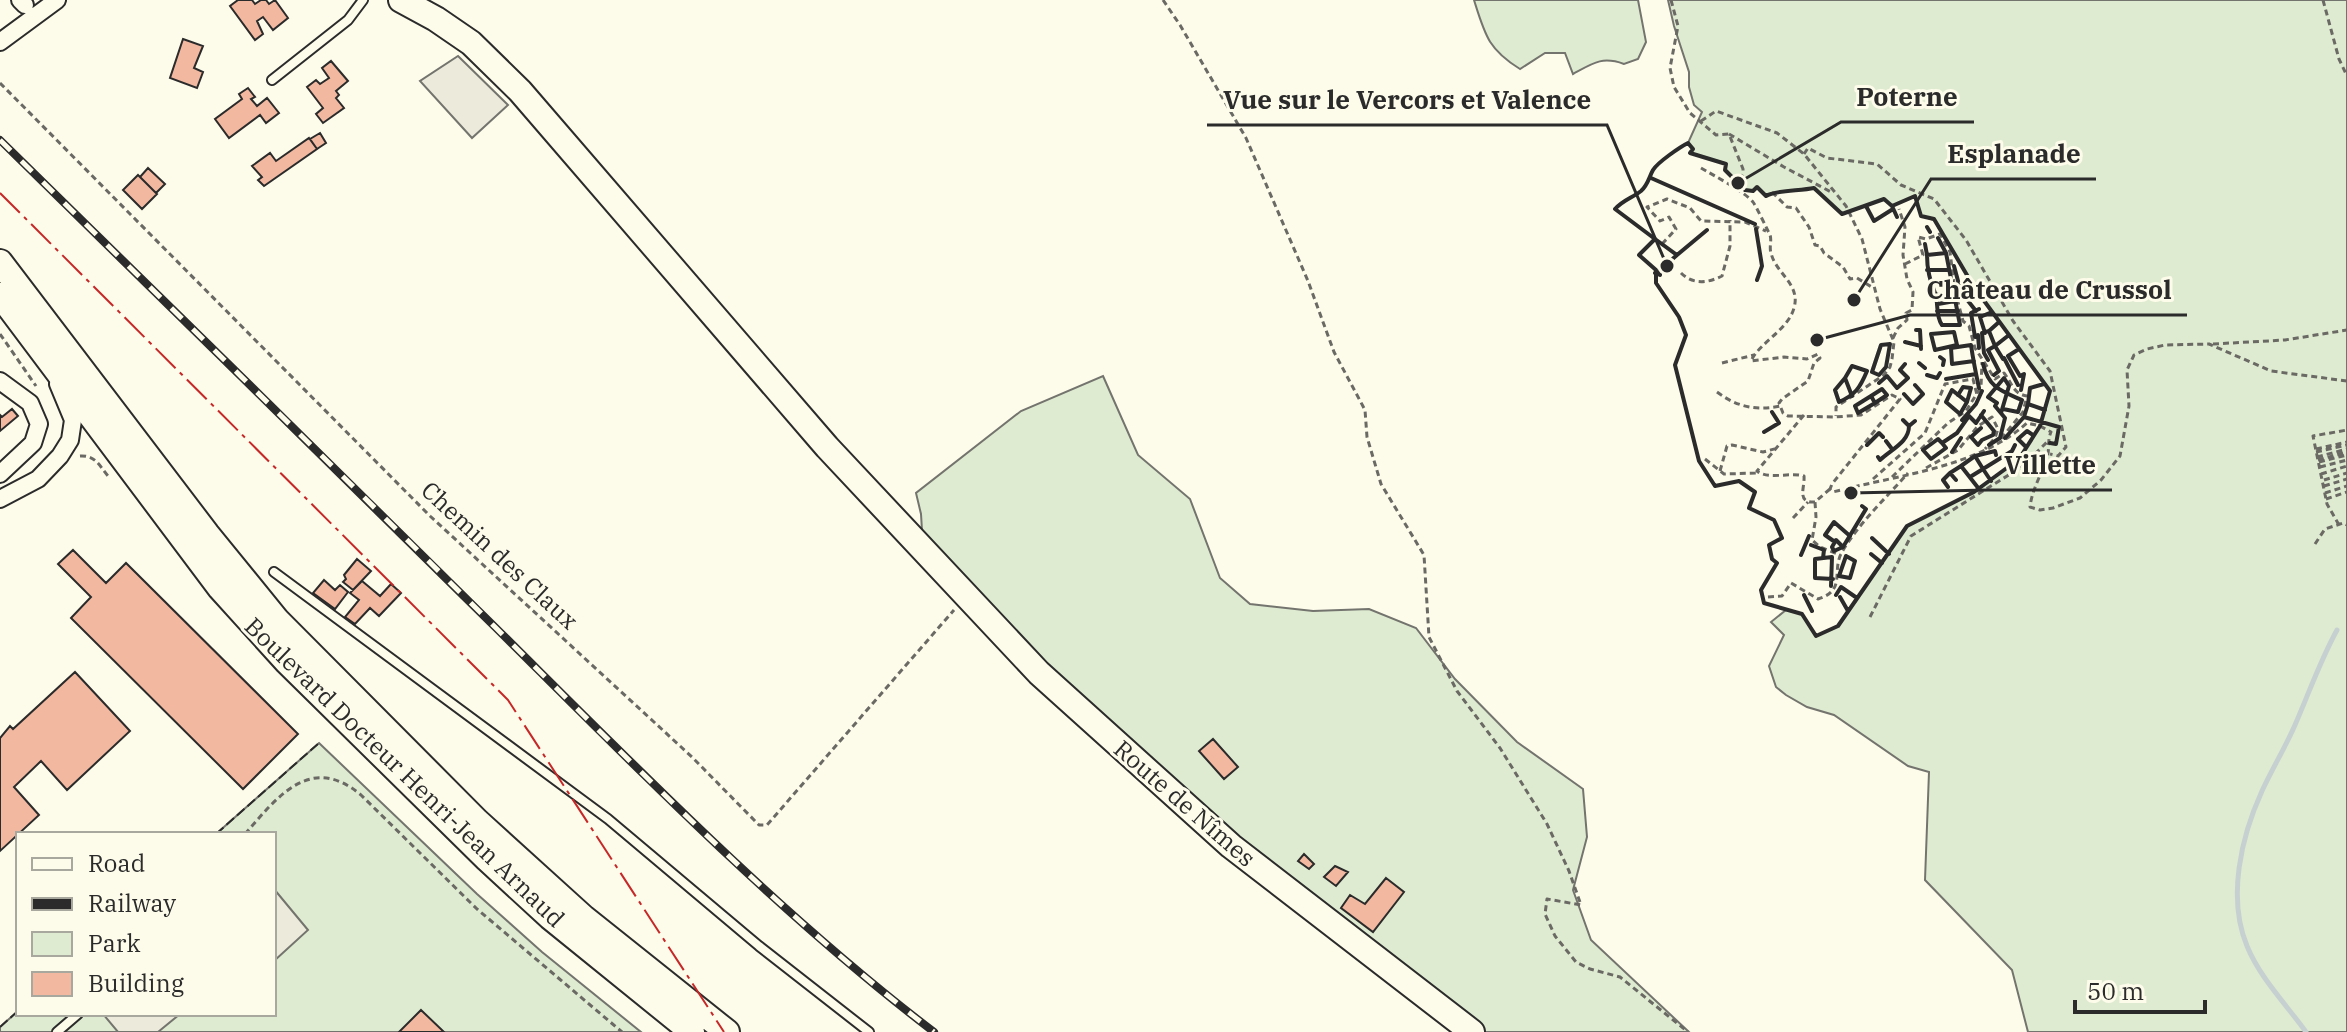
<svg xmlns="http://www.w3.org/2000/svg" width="2347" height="1032" font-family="'IBM Plex Serif',serif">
<rect width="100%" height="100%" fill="#fdfbea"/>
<path fill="#deebd1" stroke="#74746e" stroke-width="2" d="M1474,0H1638L1646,42L1638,59L1624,64C1602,56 1593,63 1573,74L1565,53H1545L1520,69C1488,49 1485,35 1474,0Z
M1668,0H2347V1032H2028L2012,970L1925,880L1929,772L1908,766L1834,715L1807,707L1786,695L1776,687L1769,666L1784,635L1771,622L1786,610L1802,614L1816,636L1838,626L1907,526L1974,492L2019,459L2040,425L2050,391L1974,287L1934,220L1921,216L1915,196L1892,206L1884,199L1842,214L1814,188C1801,191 1775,190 1766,196L1757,187L1753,191L1745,190L1725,170V163L1690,153L1693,148L1688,143L1702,112L1694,105L1689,87V72L1674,26Z
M1103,376L1138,455L1190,499L1220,578L1250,604L1313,611L1369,609L1416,628L1455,679L1517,742L1583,789L1587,837L1573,890L1591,940L1689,1032H1472L1231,846L923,547L921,514L916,493L1021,411Z
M319,743L477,894L542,952L641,1032H0V1027L18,1011V1014H274V834H216Z"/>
<path fill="#eceadb" stroke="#74746e" stroke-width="2" d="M458,56L508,105L472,138L420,81Z
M274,889L308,930L274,961Z
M103,1014H180L158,1032H118Z"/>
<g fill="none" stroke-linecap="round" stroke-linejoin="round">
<path stroke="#c7d0d0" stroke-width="5" d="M2306,1032C2286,1004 2260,978 2247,946C2227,898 2241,837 2262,791C2272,769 2285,748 2295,725C2309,693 2320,661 2337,630"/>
</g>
<path fill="#f2b8a0" stroke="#2b2b2b" stroke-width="2" d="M238,0H252L255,4L261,0H266L269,4L275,0L288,18L273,30L263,17L257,21L263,34L255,40L230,6Z
M183,39L203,46L194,68L203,72L197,88L170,78Z
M331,61L348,81L336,91L339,95L336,98L344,108L323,123L316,114L323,108L307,87L316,80L320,84L329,78L322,68Z
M248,88L255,97L251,99L257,106L267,98L279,113L266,123L260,115L229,138L215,119L242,99L239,94Z
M320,133L326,143L317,149L310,139Z
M309,138L317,149L264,186L258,180L262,177L252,166L270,153L276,161Z
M148,168L165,184L156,193L140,177Z
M138,175L157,194L142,209L123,190Z
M12,409L18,416L0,431V415L2,417Z
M73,550L106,583L126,563L298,734L243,789L71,618L91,597L58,564Z
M357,559L371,571L353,590L343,582L346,579L344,575Z
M324,580L335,590L340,585L348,592L335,609L313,593Z
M362,581L380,596L391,584L401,593L379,616L370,608L355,624L345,617L359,600L350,593Z
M75,672L130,731L67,790L41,761L14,787L39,815L0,851V738L10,726L13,729Z
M1213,739L1238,767L1224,779L1199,751Z
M1304,854L1314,864L1309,869L1298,861Z
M1335,866L1348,872L1336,886L1324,877Z
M1386,878L1404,892L1373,932L1341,908L1350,895L1365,904Z
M421,1010L444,1032H399Z"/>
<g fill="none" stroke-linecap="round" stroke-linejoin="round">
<g stroke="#2b2b2b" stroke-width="12">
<path id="service" d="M272,80L348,20L363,0
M274,572L608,819L759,946L869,1032
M57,1032L78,1014"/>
</g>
<g stroke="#2b2b2b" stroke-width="20">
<path id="minor" d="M20,0L25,5
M0,42L57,0
M0,381L30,403L39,424L33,443L0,474
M0,499L38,479L60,456L70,440L73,420L58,384"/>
</g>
<g stroke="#2b2b2b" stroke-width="28">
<path id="primary" d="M401,0L436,19L471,43L520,91L827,447L1039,673L1231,846L1472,1032
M0,262L207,534L277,620L477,821L584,918L727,1032
M0,295L220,588L287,662L487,859L550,917L692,1032"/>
</g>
<path stroke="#6a6964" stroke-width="3" stroke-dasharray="6 4" stroke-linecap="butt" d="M1163,0L1180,25L1246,138L1308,281L1334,352L1365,410L1367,437L1381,484L1424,555L1429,637L1457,691L1500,748L1547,824L1569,871L1581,905L1547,899L1545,914L1555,936L1576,962L1590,969L1620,977L1688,1032
M1671,0L1678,26L1670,68L1674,87L1690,113L1716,135L1729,134L1743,169V174L1738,183
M2323,0L2339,59L2347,76
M0,83L430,516L692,757L759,825H767L954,610
M1701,121L1716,111L1777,133L1804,154L1846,206L1862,239L1880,309L1894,342L1892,359L1890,367L1884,375L1836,407V416
M1729,134L1784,167L1833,193
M1804,154L1808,148L1827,158L1877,164L1901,185L1934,199L1966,240L2013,321L2050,371L2066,447L2058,456L2050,454
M1701,168C1713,175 1745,192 1753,202C1755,204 1768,231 1770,235C1772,240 1769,247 1771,253C1776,274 1801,284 1794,308C1788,330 1759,343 1751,361L1784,357L1807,359L1818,354L1820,358L1814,363L1808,381L1782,399L1779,403L1783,413L1788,416L1835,417L1861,415L1892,395L1900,399L1832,484L1830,489L1833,492C1897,475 1977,468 2027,423L2040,426L2051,432C2047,441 2050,449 2047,457C2042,474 2032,489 2030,507L2040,510L2053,508L2080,498L2101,480L2120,456L2129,406L2127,370L2134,355L2147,349L2165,345L2209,344L2271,371L2347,381
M1772,192L1787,207L1796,208L1809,227L1815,245L1820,246L1824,253L1843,267L1850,279L1857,278L1875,289
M1662,244L1676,229L1669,217L1660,221L1647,207L1667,199L1690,208L1701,221L1745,222L1766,231
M1905,264L1923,255L1918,237L1926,239L1940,234L1950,252L1955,291L1963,321L1969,326L1975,348L1995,379L2004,373C2012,383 2013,394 2027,396L2023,412L1999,441
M1681,273C1693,285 1708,283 1722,276L1730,246V220
M0,334L36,386
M1893,338L1898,328L1907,320L1906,313L1912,310L1913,292L1907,279L1903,255L1905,227L1899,209
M2213,344L2285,340L2347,330
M1722,363L1754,355
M1717,392C1737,407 1756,411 1780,406
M1804,415L1757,471C1768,480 1789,472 1804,476C1805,488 1796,503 1815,502
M2316,449L2347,442
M2316,452L2347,445
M80,456C95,455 99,465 108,476
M2317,457L2347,449
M1705,459L1724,474L1758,473
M2318,460L2347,452
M2319,462L2347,455
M2320,467L2347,460
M1926,468L1958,450L1978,426L1992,417L1998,429L1995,438L1985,449
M1720,471L1727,446L1732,445L1763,452L1778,448
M2321,474L2347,466
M1892,477L1948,423L1966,411L1981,387L1982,362
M1873,479L1925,433L1945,384L1973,379L1977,395
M2324,480L2347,473
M2324,486L2347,479
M1830,489L1815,502L1816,517L1812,540L1820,547L1840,555
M2325,493L2347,486
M2326,499L2347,492
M1793,518L1808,502
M2339,525L2327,504L2313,436L2347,430
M2315,544L2325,529L2343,523L2347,525
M1768,597L1782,596L1791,583L1818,599C1847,590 1831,571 1842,552C1859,523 1886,498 1908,473
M1870,617L1911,536L2023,466L2047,442
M245,834C278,796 311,753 361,795L477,909L622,1032"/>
<use href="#service" stroke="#fdfbea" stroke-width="8"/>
<use href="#minor" stroke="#fdfbea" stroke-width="16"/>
<use href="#primary" stroke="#fdfbea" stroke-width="24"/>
<g stroke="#2b2b2b" stroke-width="8">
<path id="rail" d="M0,140C165,302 331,464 495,627C636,767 776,911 934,1032"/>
</g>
<use href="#rail" stroke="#fdfbea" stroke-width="5" stroke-dasharray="15" stroke-linecap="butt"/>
<path stroke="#2b2b2b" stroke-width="2" stroke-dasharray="10 4" stroke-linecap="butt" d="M216,834L319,743
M0,1027L18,1011"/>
<path stroke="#2b2b2b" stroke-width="4" d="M1688,143L1693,149L1690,153L1726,164L1725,170L1745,190L1753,191L1757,187L1766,196C1775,190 1800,191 1814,188L1842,214L1884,199L1892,206L1915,196L1921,216L1934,219L1974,287L2050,391L2040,426L2019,459L1974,492L1907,526L1838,626L1816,636L1802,614L1764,603L1761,590L1777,563L1772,559L1769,545L1782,538L1774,520L1749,508L1755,492L1739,481L1715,486L1699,461L1675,365L1686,335L1679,317L1656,283V270L1639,255L1655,239L1615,209C1623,200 1632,198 1641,191C1648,185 1649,177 1653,170C1658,162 1680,147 1688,143Z
M1651,178L1755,224
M1866,206L1874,221L1893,209
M1892,206L1897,217
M1927,227L1930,232
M1756,229L1762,266L1757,280
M1925,244L1927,255L1946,253L1938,238
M1677,255L1707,230
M1927,255C1927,270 1930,280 1935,293C1939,304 1935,315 1942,325H1960L1946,253
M1954,266L1961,292L1976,311
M1927,270H1949
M1655,273L1660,275V270L1677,255L1655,239
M1930,284L1950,279
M1936,295L1952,292
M1938,304L1955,301
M1937,311H1958
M1999,322L1989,331L1995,346L2009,335
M1916,330H1920L1921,349
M1954,332L1957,345L1935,350L1931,334Z
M1985,333L1980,317L1992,312
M1978,335L1979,348
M1975,337L1971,313L1979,309
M1905,342L1921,346
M1890,344L1886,367L1879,375L1872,372L1881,345Z
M2019,349L2008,356L2020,376L2024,374L2021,390
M1940,357L1944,360L1943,365
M2004,358L2018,385
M1988,360L1984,353L1982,333L1989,331
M1974,361L1952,364L1951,348L1971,345C1973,359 1976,374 1979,388
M1919,363L1925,368
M1983,364C1989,388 2001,391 2022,400L2018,412L2003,409
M1927,375L1937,378L1940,373
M1994,375L1999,371L1988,350L1995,346L2003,359
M1845,378L1852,366L1867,371C1860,388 1855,395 1839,402L1835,390L1845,378L1852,396
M1946,379L1976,374
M1879,383L1887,376L1897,388L1908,378L1900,370L1905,364
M1882,389L1887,395L1875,403L1871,396Z
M1952,390L1967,402L1960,414L1946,402Z
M1904,394L1913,404L1923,394L1915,385
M1958,395L1963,387L1971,388L1967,402
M1871,396L1855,406L1858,413L1875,403
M2028,404L2030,388L2044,384
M2045,410L2028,404L2024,417L2059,427L2056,444L2050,443
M1969,416L1976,423L1984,411
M1903,420L1909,426
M1962,420L1976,404L1982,391
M1981,428L1971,437L1978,445L1982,440L1993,435L1994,431L1981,415
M1764,432L1779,423L1772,412
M2005,438L2024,417
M1886,441L1892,449
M1942,443L1946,448L1931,459L1923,450L1938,439L1942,443L1957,433L1969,416
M1867,445L1879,433L1883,437
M1989,445L2000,438L2005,418L1995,406L1997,403L1988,397L2004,378L2009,386L2001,413
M2026,447L2018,439L2027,431L2033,435
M1952,452L1961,438
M1975,456L1995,451L1996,455
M1878,457L1880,460C1892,449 1909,442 1909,426L1915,421
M1961,466L1975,456L1983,469L2012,451L2015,445
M1950,473L1961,466L1979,489
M1970,477L1983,469L1991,481
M1948,487L1943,480L1950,473L1956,480
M1872,538L1889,554
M1835,542L1825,535L1834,522L1850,536
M1811,545L1824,550L1823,558
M1843,547L1836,540L1832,547L1834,551L1843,547L1866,509L1862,506
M1871,554L1882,563
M1801,555L1809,536
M1846,556L1855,561L1850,578L1839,576Z
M1831,586L1832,557L1815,559V578L1833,579
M1804,595L1812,611
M1836,595L1841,587L1857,598
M1840,597L1848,611"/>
<path stroke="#c62828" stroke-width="2" stroke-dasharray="28 6 4 6" stroke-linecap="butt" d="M0,193L508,700L724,1032"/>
</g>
<g text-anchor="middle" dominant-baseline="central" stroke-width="6" stroke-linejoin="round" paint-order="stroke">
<g font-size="24" fill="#2b2b2b" stroke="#fdfbea">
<text transform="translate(500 555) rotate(43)">Chemin des Claux</text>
<text transform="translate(405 772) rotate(44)">Boulevard Docteur Henri-Jean Arnaud</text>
<text transform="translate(1185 803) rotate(41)">Route de Nîmes</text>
</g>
</g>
<path fill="none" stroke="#2b2b2b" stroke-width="3" d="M1738 183L1841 122H1974M1667 266L1607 125H1207M1854 300L1931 179H2096M1817 340L1910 315H2187M1851 493L1988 490H2112"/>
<g fill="#2b2b2b" stroke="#fdfbea" stroke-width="3">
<circle cx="1738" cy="183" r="8"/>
<circle cx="1667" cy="266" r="8"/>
<circle cx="1854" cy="300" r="8"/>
<circle cx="1817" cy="340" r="8"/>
<circle cx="1851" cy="493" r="8"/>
</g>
<g font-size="26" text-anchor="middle" font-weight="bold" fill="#2b2b2b" stroke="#fdfbea" stroke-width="6" stroke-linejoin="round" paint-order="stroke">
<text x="1907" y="106">Poterne</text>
<text x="1407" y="109">Vue sur le Vercors et Valence</text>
<text x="2014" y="163">Esplanade</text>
<text x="2049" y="299">Château de Crussol</text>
<text x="2050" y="474">Villette</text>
</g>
<rect x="16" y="832" width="260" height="184" fill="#fdfbea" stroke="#a9a89e" stroke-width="2"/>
<rect x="32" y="858" width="40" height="12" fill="#fdfbea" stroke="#a9a89e" stroke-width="2"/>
<text x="88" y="872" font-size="24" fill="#2b2b2b">Road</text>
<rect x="32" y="898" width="40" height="12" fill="#2b2b2b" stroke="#a9a89e" stroke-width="2"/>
<text x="88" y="912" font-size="24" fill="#2b2b2b">Railway</text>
<rect x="32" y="932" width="40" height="24" fill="#deebd1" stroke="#a9a89e" stroke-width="2"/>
<text x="88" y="952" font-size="24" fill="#2b2b2b">Park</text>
<rect x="32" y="972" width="40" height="24" fill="#f2b8a0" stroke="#a9a89e" stroke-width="2"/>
<text x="88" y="992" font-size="24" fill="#2b2b2b">Building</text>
<path d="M2075 1000v12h130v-12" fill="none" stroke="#2b2b2b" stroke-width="4"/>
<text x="2087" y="1000" font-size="24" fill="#2b2b2b" stroke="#fdfbea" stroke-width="6" paint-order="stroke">50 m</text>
</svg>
